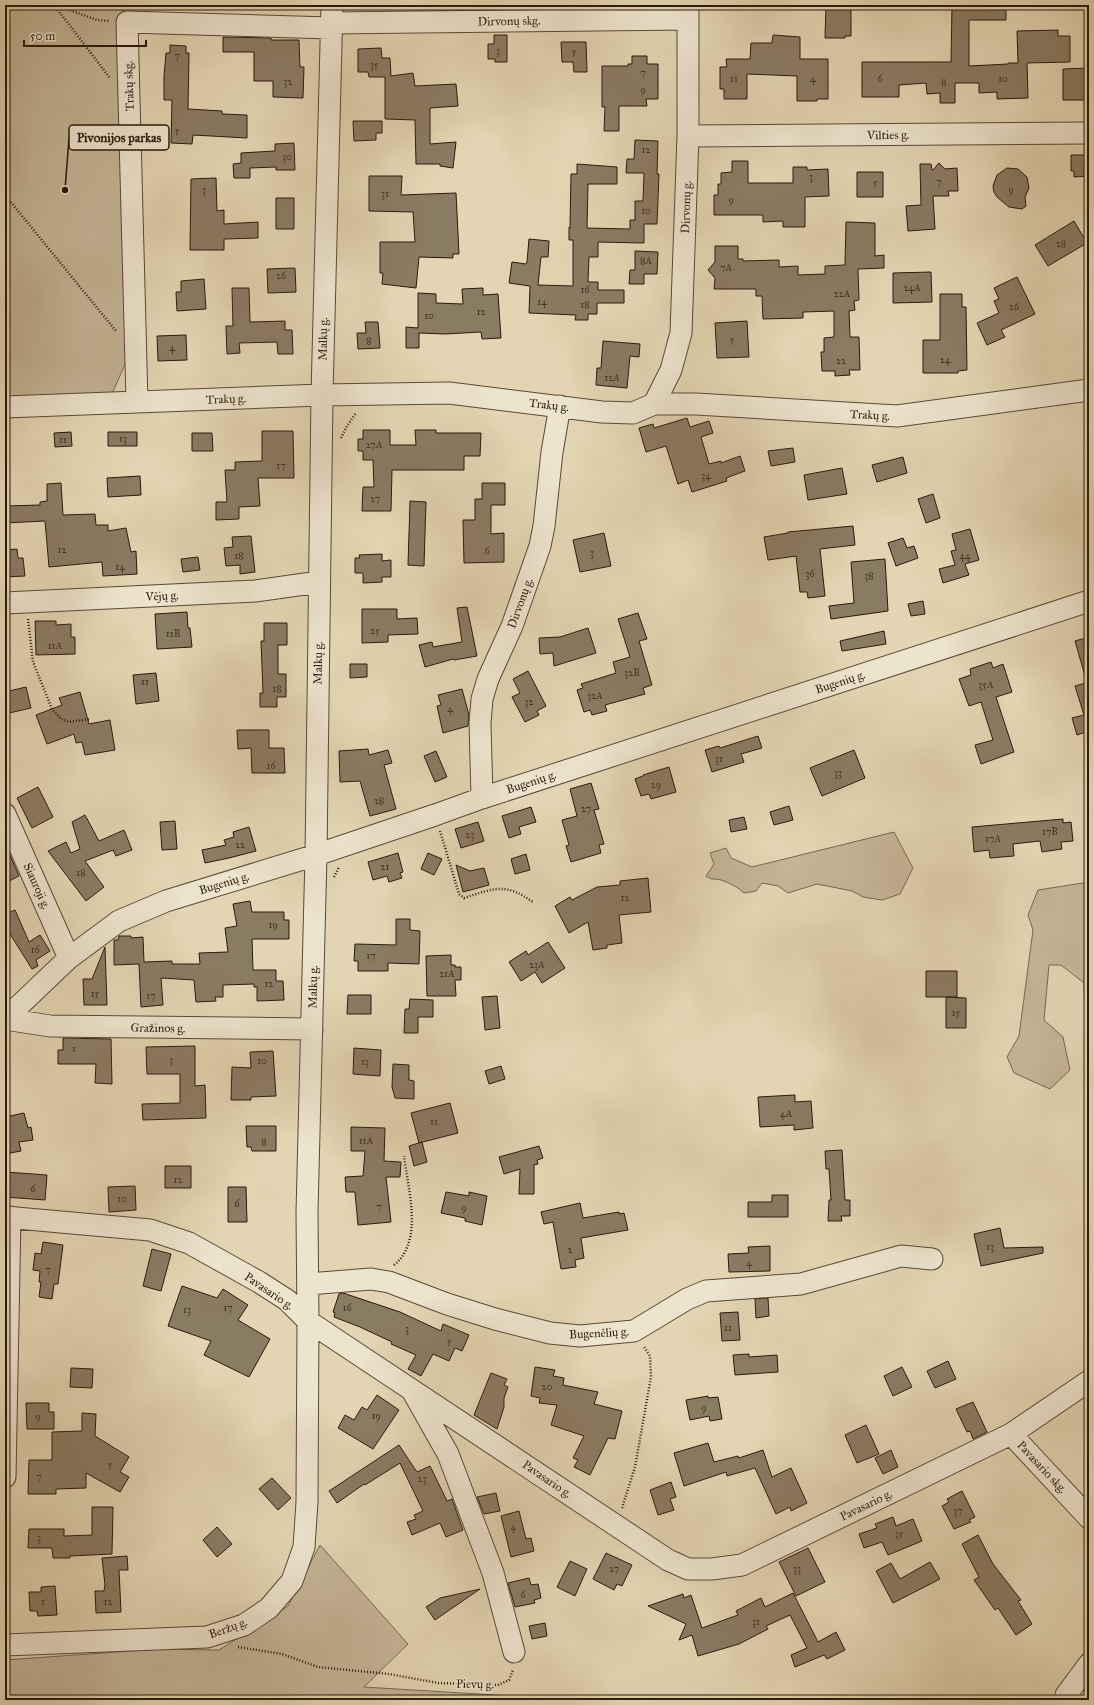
<svg xmlns="http://www.w3.org/2000/svg" width="1094" height="1705" font-family="'IM FELL Great Primer',serif">
<rect width="100%" height="100%" fill="#e3d5b3"/>
<filter id="stains"><feTurbulence type="fractalNoise" baseFrequency=".005" numOctaves="4"/><feColorMatrix values="0 0 0 0 .2 0 0 0 0 .09 0 0 0 0 .02 0 0 0 .5 -.17"/></filter>
<radialGradient id="worn" r=".72"><stop offset=".6" stop-color="#630" stop-opacity="0"/><stop offset="1" stop-color="#630" stop-opacity=".3"/></radialGradient>
<path fill="#c4b597" stroke="#776852" d="M5,5H123L129,355L111,396L5,399Z
M894,832L913,868L900,894L882,900L863,897L852,891L817,884L788,893L778,886L762,883L756,891L744,893C738,887 730,883 721,880C714,878 713,881 706,876L714,864L710,853L726,848L731,858L752,867Z
M1089,882V1020L1085,1015L1084,983L1061,965H1049L1044,1020L1063,1037L1070,1070L1050,1089L1014,1073L1007,1057L1019,1036L1033,930L1028,915L1038,890Z
M320,1545L408,1644L364,1687L576,1700H5V1660L158,1649L219,1650L288,1606Z"/>
<path fill="#8a7b63" stroke="#2a1a0d" d="M826,5H851V36H845V38H825Z
M952,5L1006,7V20H969V66L1008,64V63H1018L1017,31L1058,30V36H1070V62L1027,63L1028,98L997,99V92L979,93V83H955V103H940V93L927,94L926,83L899,85V97H862V62H951Z
M494,35H507V62H495V59H488V44H494Z
M773,35L800,37V59H828V99H817V101H797V76L747,74V99H724V89H720V67H727L726,59H750L751,43H772Z
M223,37L271,38V40H299L300,67H304L303,98L273,97V81H254V52H223Z
M561,42H586L587,72H574L573,62H562Z
M170,45L186,46V53H189L188,109L222,111V114L247,115V138L193,135L192,144L171,143L172,100H164V76L166,53H170Z
M381,48L382,58H390L391,76L413,73L415,86L456,84L458,106L430,108V144L456,142L453,168L440,166V164H416L415,120L385,119V77H369L368,72H358V49Z
M632,56H647V64H658V99H646L647,106H619V131H604L605,107H602V66H628V64H632Z
M1089,68V100H1063V69Z
M353,121H382V133H376V140L354,141Z
M635,140L658,141L657,174H659L657,224H644V243L598,242V257H589L588,282H598V290H624V303H597V314H588V320H575L576,315L529,313L530,286L509,283L512,262L526,264L527,262L529,239L549,241L548,257H541L538,285L573,286V240H569V227L570,228L571,174H577V164L617,167V184H588L587,228L630,229V220H635V201H643L644,173H626L627,159H634Z
M294,143L295,170H276V167L250,168V178H234L233,164L241,163V153L275,151V144Z
M1071,155H1089V176L1074,177V171H1071Z
M732,161H748V183H793V167H807V170L828,169L829,196L805,197V227H783V221L763,222V215H714V195H718V184H721V173L732,172Z
M939,163L945,169L957,168L958,191H948L949,196H933L935,229L908,231L906,206L921,205L920,164H931L932,170H933Z
M1007,168L1018,169L1027,177L1029,188L1025,197L1026,206L1022,209L1009,207L997,197L994,192L993,186L997,175Z
M857,172H883V197H857Z
M369,176H402L401,195L456,193L459,254H453V258L419,257L416,288L382,284L383,273H380V242H415L413,212L369,211Z
M216,178L217,211L224,210V224L258,222V238L224,239V250H190L191,179Z
M276,198H294V229H276Z
M1074,221L1087,243L1048,266L1035,245Z
M846,222L875,223V256L884,255V268L858,269L859,300L854,301L855,310L849,311L850,337H859L860,370H849L850,375L835,376V371H822L821,352H824V338L834,337V311L803,312V318L763,319L762,296H756V289H714L715,278L708,270L715,262V246H738V259H743V261L779,260V267L798,266V275L825,274V266L845,265Z
M635,251L658,252L657,274H644V284H629L630,270H635Z
M295,268L296,292L268,293L267,269Z
M931,272L932,302L893,303V273Z
M1017,277L1035,314L1001,330L1005,337L987,345L977,323L999,313L994,301L999,299L994,288Z
M204,279L206,309L177,311L176,292H181V281Z
M232,288H249L250,322L285,321V330H292L293,354H278L277,342L239,343L240,353L227,354L226,326H233Z
M483,288V295L498,294L501,338L482,339L481,332L445,334L419,333V348H406V327L418,328V293L436,294V303L463,304L462,289Z
M940,294H962V307H966L967,370L958,371V373H923V340H940Z
M747,321L749,357L717,358L715,323Z
M365,322H378L380,348L358,349L357,333H366Z
M186,335L187,360L158,361L157,336Z
M603,341L640,344L639,357L630,356L627,388L596,385L597,368H601Z
M687,418L690,427L709,421L713,433L701,437L709,464L721,461V463L740,456L745,471L726,478L727,481L692,492L688,480L678,484L666,446L646,452L639,428L653,424L654,428Z
M363,430H390V445H416L415,430H436V433H481L480,456H464V470H392L391,511H362L363,487H374L373,460H363V451H358V439H363Z
M262,431H293L294,478H258L260,506L239,507V519L216,520V502H227L225,470H235V462L262,461Z
M71,432L72,446L55,447L54,433Z
M108,432H137V446H108Z
M192,433H212L213,451H192Z
M793,448L795,462L771,466L768,451Z
M903,457L907,473L877,482L872,465Z
M842,468L847,494L808,500L804,475Z
M140,476L141,495L108,497L107,478Z
M61,483L63,515L95,514L96,525H108V531L126,528L131,552L136,551L137,574L103,576L102,562L49,567L45,521L5,523V506L40,505V502L47,501V484Z
M482,483H505V505H491V534L504,533V562L464,563L463,520H475V499H482Z
M933,494L940,518L926,523L918,499Z
M410,501L426,502L424,566L408,565Z
M853,526L855,545L820,549L825,596L808,598L807,592H800L796,556L768,560L764,537L788,533V532Z
M970,529L979,560L965,564L969,575L943,583L939,569L955,565L951,551L956,550L952,534Z
M604,533L611,566L580,572L573,540Z
M251,536L255,572L240,574V565L226,566L224,548L233,547L232,537Z
M903,538L907,548L914,546L918,558L896,566L888,543Z
M17,549L18,558H23L25,576L5,577V550Z
M382,554V561L391,560V577H382V582L363,583V573H355V558H360L359,555Z
M198,557L200,570L183,572L181,559Z
M885,559L888,611L831,619L829,606L854,603L851,562Z
M923,601L925,614L911,616L908,604Z
M467,607L477,656L454,660L453,659L425,667L419,645L432,642L433,647L462,642L457,608Z
M362,609H397V619L417,618L418,634L388,635V642L362,643Z
M187,612L188,628H190L192,647L157,649L155,614Z
M638,613L647,639L639,641L652,685L643,688L645,694L605,705L607,711L592,715L590,710L584,712L577,690L583,688L581,684L616,673L613,662L630,657L618,619Z
M35,621H56V625L71,624V637H75V654L36,655Z
M264,623H287V645H278V674H286V697H277V707H260V693H263L261,641H264Z
M588,628L596,653L554,666L553,653L540,654L539,638L560,637Z
M884,631L886,644L842,651L840,641Z
M1089,637V676H1085L1075,641Z
M991,662L993,668L1003,664L1012,692L996,697L1014,752L981,764L975,745L993,740L981,702L969,706L959,679L971,675L970,669Z
M350,664H367V677L350,678Z
M528,671L546,706L537,711L539,715L525,722L512,697L520,693L513,679Z
M156,673L159,701L136,704L133,675Z
M1089,682V731L1077,735L1072,718L1084,715L1075,686Z
M26,687L31,708L5,714V692Z
M462,689L469,715L468,726L443,733L437,706L441,705L438,695Z
M80,692L89,724L110,720L115,750L85,755L82,742L76,743L74,734L47,744L36,715L62,705L59,698Z
M237,730H269V748H284L285,773H252L251,748L238,749Z
M758,736L762,748L741,754L744,762L712,772L705,750L719,746L720,748Z
M368,749L369,755L388,750L392,763L384,765L396,809L370,816L360,781L340,782L339,751Z
M854,750L865,778L822,796L810,768Z
M436,751L447,777L435,782L424,756Z
M669,767L676,792L651,799L649,794L641,796L635,779L643,776V775Z
M591,783L599,809L594,810L604,844L599,845L601,853L571,862L566,846L569,845L562,820L577,816L570,789Z
M38,787L53,817L32,828L17,798Z
M789,806L793,820L774,825L770,812Z
M531,807L536,822L519,827L521,834L509,838L502,816Z
M85,815L99,841L124,830L132,850L116,856L113,850L85,861L104,887L86,901L48,851L66,842L71,853L80,849L72,822Z
M744,817L747,829L731,832L729,820Z
M1063,819V823L1071,822L1073,841L1061,842L1062,849L1042,852L1040,841L1013,844L1014,856L990,858L989,850L974,852L972,827Z
M175,821L177,849L162,850L160,822Z
M478,822L484,841L461,848L455,829Z
M249,827L256,851L229,858L205,863L202,850L226,845L224,840L234,837L233,832Z
M5,844L19,876L5,883Z
M398,853L403,872L400,873L402,878L389,882L387,876L373,880L368,862Z
M428,853L442,859L434,875L421,869Z
M526,854L530,870L515,874L511,859Z
M456,865L470,871L484,868L489,885L463,892Z
M648,878L651,912L619,915L622,943L607,945V948L593,950L588,922L569,933L555,906L570,897L572,900L597,887L620,885V881Z
M250,901L252,912H284V920H289V939H252L253,970H276V981H283L284,1000L257,1001V987H254V984L223,985V997H215L216,1001L196,1002L194,980L161,978L163,1005L141,1007L139,964L114,965V940H118L119,936H131V938L143,937L144,962L172,961V964H200L199,953L228,952L225,928L237,926L233,904Z
M15,910L29,942L40,935L50,951L36,960L38,966L32,969L5,926V914Z
M396,919H410V930L420,931L419,964L388,963V971H358V961H354L355,944L396,945Z
M548,942L565,968L542,983L535,972L521,981L509,962L526,951L528,955Z
M105,947L107,1005H84L83,979H92Z
M451,955V965H455V967H461V980H455L456,996H427L426,956Z
M926,971H957V997H926Z
M348,995H371V1014H347Z
M497,996L500,1028L485,1030L482,997Z
M946,997L966,998V1028H946Z
M410,999L433,1000V1017H418V1033H404L405,1009H409Z
M63,1038L111,1039L112,1084L95,1083L96,1064H58V1050H63Z
M195,1046V1086L205,1085L206,1118L143,1120L142,1104L180,1103V1074H147L146,1047Z
M354,1048L381,1050L380,1076L353,1074Z
M273,1051L276,1096L251,1097V1100H231L232,1067L251,1068L250,1052Z
M393,1064L409,1065V1080L414,1081V1099L395,1098L392,1087Z
M501,1066L505,1079L489,1084L485,1071Z
M795,1095V1102L811,1101L813,1128L794,1130V1125L760,1127L758,1097Z
M450,1103L458,1133L419,1143L411,1113Z
M24,1113L28,1128L31,1127L33,1140L19,1142L21,1151L5,1154V1117Z
M246,1126H276V1151H252L251,1147H247Z
M351,1127L385,1128L384,1161L401,1162L400,1177H386L391,1222L358,1225L355,1192H346L345,1177L363,1176L365,1151H351Z
M422,1142L427,1162L414,1166L409,1146Z
M539,1146L543,1158L537,1160L538,1164L534,1165V1194H519L520,1169L504,1174L499,1157Z
M842,1150L845,1200H850V1216H841L842,1221H828L829,1200H831L829,1169H826L825,1151Z
M165,1166H191V1188H165Z
M5,1172L47,1175L45,1200L5,1197Z
M135,1186L136,1210L109,1212L108,1187Z
M228,1187H246L247,1222H228Z
M446,1192L469,1196V1192L487,1196L482,1225L465,1221V1218L441,1213Z
M772,1195H788V1217H748V1202H772Z
M580,1203L583,1218L619,1212V1214L624,1213L628,1230L581,1238L584,1258L575,1260L576,1267L561,1269L553,1222L544,1224L541,1212Z
M1000,1228L1004,1248L1043,1247V1253L981,1266L974,1234Z
M43,1242L63,1245L58,1284H54L52,1299L39,1297L41,1282H39L40,1271L33,1270L35,1253L41,1254Z
M770,1246V1271L729,1272L728,1254L749,1253L748,1247Z
M152,1249L171,1254L161,1291L143,1286Z
M182,1286L217,1298L223,1289L248,1305L238,1320L270,1339L249,1377L204,1355L211,1341L168,1326Z
M343,1293L400,1312L441,1331L443,1324L469,1335L462,1351L455,1348L449,1361L433,1354L421,1376L408,1369L416,1355L391,1344L392,1342L360,1327L334,1317L335,1313L333,1312L339,1294Z
M768,1298L769,1316L756,1318L755,1299Z
M738,1312L740,1340L722,1341L720,1313Z
M749,1354V1357L777,1355L778,1372L735,1375L733,1355Z
M948,1361L956,1379L935,1388L927,1371Z
M535,1367L555,1370L553,1376L564,1378L563,1385L598,1392L594,1404L622,1411L615,1439L608,1438L590,1475L574,1467L578,1460L573,1458L584,1436L551,1425L557,1405L539,1403L540,1398L531,1396Z
M902,1367L912,1387L893,1396L884,1376Z
M71,1368L93,1369L92,1388L70,1387Z
M491,1373L507,1379L504,1385L508,1387L504,1398V1407L497,1429L474,1415Z
M377,1395L399,1410L373,1449L338,1428L345,1415L354,1420L362,1407L367,1410Z
M708,1396V1398L718,1397L722,1419L710,1421L709,1416L690,1420L686,1400Z
M973,1402L987,1432L973,1439L970,1431L967,1432L956,1409Z
M26,1403H49V1412H54V1429H27Z
M82,1413L96,1414L95,1436L129,1457L120,1472L129,1477L120,1492L86,1473V1488L56,1489V1494H28L29,1460H52V1432L82,1431Z
M866,1425L879,1454L857,1463L845,1435Z
M708,1443L714,1462L738,1456L739,1458L763,1450L772,1477L791,1468L807,1503L791,1511L790,1507L776,1514L755,1468L727,1476L726,1472L684,1486L674,1453Z
M399,1445L417,1472L430,1466L447,1501L452,1499L463,1530L446,1537L440,1523L412,1535L407,1522L416,1519L414,1515L423,1511L400,1463L365,1485L364,1484L337,1503L329,1491Z
M891,1450L898,1467L883,1474L875,1458Z
M272,1478L291,1498L278,1510L259,1489Z
M671,1482L676,1497L670,1499L674,1510L658,1515L650,1490Z
M962,1491L975,1517L969,1520L971,1522L954,1529L942,1506L949,1502L947,1499Z
M496,1493L500,1511L484,1514L477,1497Z
M92,1507H113L112,1554L70,1556V1558H53L52,1548H28L29,1529H64V1536L92,1535Z
M519,1511L526,1539L531,1538L534,1551L511,1557L501,1516Z
M893,1517L896,1526L913,1519L922,1541L888,1555L882,1542L864,1548L859,1534L877,1528L875,1524Z
M217,1527L232,1544L217,1557L203,1540Z
M978,1535L993,1564L1021,1600L1018,1601L1032,1624L1016,1635L998,1608L995,1610L974,1580L979,1577L962,1544Z
M808,1548L825,1582L796,1596L779,1562Z
M606,1553L632,1565L622,1586L617,1584L614,1590L593,1579Z
M127,1556L128,1570H119L121,1612L96,1613L95,1591H104L105,1585L102,1558Z
M570,1561L587,1569L575,1596L557,1587Z
M930,1562L940,1579L893,1603L876,1571L891,1563L900,1579Z
M529,1578L531,1585L538,1584L541,1598L534,1600L535,1603L515,1607L508,1583Z
M55,1586L57,1615L38,1616L37,1611H30L29,1592H41V1587Z
M480,1589L435,1620L426,1607L440,1598Z
M793,1593L818,1642L836,1632L845,1650L827,1659L824,1655L795,1667L791,1655L807,1648L790,1615L766,1626L768,1629L739,1644L698,1656L692,1635L679,1640L686,1624L648,1606L683,1594L684,1598L691,1595L702,1628L738,1615L736,1611L761,1598L765,1607Z
M545,1623L547,1636L532,1639L529,1626Z"/>
<g fill="none" stroke-linecap="round" stroke-linejoin="round">
<g stroke="#584936" stroke-width="23">
<path id="minor" d="M331,23L687,19
M688,136L1089,133
M137,402L127,22L331,28
M654,404L671,370L681,333L688,136V5
M5,407L322,395L449,393L602,412L633,413L654,404H696L897,416L1089,390
M5,603L255,591L319,582
M482,798L480,723L482,699L488,679L512,626L540,546L544,526L552,452L560,406
M5,814L69,958
M5,1019L69,958L119,921L166,901L316,855L435,815L482,798L1089,601
M5,1019L50,1026L312,1029
M5,1217L150,1230L189,1243L259,1282L287,1300L308,1321L668,1560L688,1569H712L742,1565L1011,1434L1089,1381
M308,1284L371,1279L389,1282L447,1304L495,1319L550,1333L580,1336L634,1331L687,1299L706,1291L801,1284L901,1256L932,1259
M413,1392L448,1454L493,1573L514,1652
M1011,1434L1089,1518
M5,1477L10,1217
M5,1645L207,1637L244,1625L269,1608L292,1581L304,1547L307,1502L308,1321L307,1212L316,855L322,395L332,5
M1066,1700V1695L1089,1664"/>
</g>
<path stroke="#2a1a0d" stroke-width="2.5" stroke-dasharray="1 2" stroke-linecap="butt" d="M54,5L110,78
M56,5L97,20L109,21
M5,195L116,331
M341,438L347,426L356,413
M28,619L33,662L52,709L61,719L69,722L90,719
M440,831L459,894L464,898C495,888 506,882 534,903
M334,877L339,867
M394,1265C424,1241 408,1190 404,1156
M622,1508L635,1467L651,1377L650,1356L644,1347
M238,1647L282,1654L318,1667L389,1674L438,1683L498,1685L509,1680L513,1670"/>
<use href="#minor" stroke="#ede4ce" stroke-width="21"/>
</g>
<g text-anchor="middle" dominant-baseline="central" stroke-width="3.5" stroke-linejoin="round" paint-order="stroke">
<g font-size="10" fill="#423222">
<text x="498" y="51">3</text>
<text x="574" y="52">5</text>
<text x="177" y="56">7</text>
<text x="374" y="65">35</text>
<text x="643" y="73">7</text>
<text x="734" y="79">11</text>
<text x="813" y="79">4</text>
<text x="880" y="79">6</text>
<text x="1003" y="79">10</text>
<text x="288" y="82">32</text>
<text x="944" y="83">8</text>
<text x="643" y="90">9</text>
<text x="177" y="131">5</text>
<text x="646" y="150">12</text>
<text x="287" y="157">30</text>
<text x="811" y="177">3</text>
<text x="939" y="182">7</text>
<text x="875" y="183">5</text>
<text x="204" y="190">3</text>
<text x="1011" y="190">9</text>
<text x="385" y="194">31</text>
<text x="731" y="200">9</text>
<text x="646" y="211">10</text>
<text x="1061" y="244">28</text>
<text x="646" y="261">8A</text>
<text x="726" y="268">7A</text>
<text x="281" y="276">26</text>
<text x="912" y="288">24A</text>
<text x="585" y="290">16</text>
<text x="842" y="294">22A</text>
<text x="542" y="302">14</text>
<text x="585" y="305">18</text>
<text x="1014" y="307">26</text>
<text x="481" y="312">12</text>
<text x="429" y="316">10</text>
<text x="732" y="340">5</text>
<text x="369" y="341">8</text>
<text x="172" y="348">4</text>
<text x="945" y="360">24</text>
<text x="841" y="361">22</text>
<text x="612" y="378">12A</text>
<text x="123" y="439">13</text>
<text x="63" y="440">11</text>
<text x="374" y="445">27A</text>
<text x="281" y="466">17</text>
<text x="706" y="476">34</text>
<text x="375" y="499">27</text>
<text x="62" y="550">12</text>
<text x="487" y="551">6</text>
<text x="592" y="553">3</text>
<text x="239" y="556">18</text>
<text x="965" y="556">44</text>
<text x="120" y="567">14</text>
<text x="810" y="574">36</text>
<text x="869" y="576">38</text>
<text x="375" y="631">25</text>
<text x="173" y="634">11B</text>
<text x="55" y="646">11A</text>
<text x="632" y="673">32B</text>
<text x="145" y="682">11</text>
<text x="986" y="685">35A</text>
<text x="277" y="689">18</text>
<text x="595" y="696">32A</text>
<text x="529" y="702">32</text>
<text x="450" y="709">4</text>
<text x="719" y="759">31</text>
<text x="271" y="766">16</text>
<text x="838" y="773">33</text>
<text x="656" y="785">29</text>
<text x="379" y="801">28</text>
<text x="586" y="809">27</text>
<text x="1050" y="832">17B</text>
<text x="470" y="835">23</text>
<text x="993" y="839">17A</text>
<text x="240" y="845">22</text>
<text x="385" y="867">21</text>
<text x="81" y="873">18</text>
<text x="625" y="898">12</text>
<text x="273" y="925">19</text>
<text x="35" y="950">16</text>
<text x="371" y="956">17</text>
<text x="537" y="965">23A</text>
<text x="447" y="974">21A</text>
<text x="269" y="984">12</text>
<text x="95" y="994">15</text>
<text x="151" y="996">17</text>
<text x="956" y="1013">15</text>
<text x="74" y="1049">1</text>
<text x="171" y="1060">3</text>
<text x="262" y="1061">10</text>
<text x="365" y="1062">13</text>
<text x="786" y="1114">4A</text>
<text x="434" y="1122">11</text>
<text x="366" y="1141">11A</text>
<text x="264" y="1142">8</text>
<text x="178" y="1180">12</text>
<text x="33" y="1189">6</text>
<text x="122" y="1199">10</text>
<text x="237" y="1204">6</text>
<text x="379" y="1207">7</text>
<text x="464" y="1208">9</text>
<text x="990" y="1247">13</text>
<text x="570" y="1250">2</text>
<text x="749" y="1263">4</text>
<text x="48" y="1270">7</text>
<text x="228" y="1308">17</text>
<text x="347" y="1308">16</text>
<text x="187" y="1310">13</text>
<text x="728" y="1328">11</text>
<text x="407" y="1329">3</text>
<text x="449" y="1342">5</text>
<text x="547" y="1387">20</text>
<text x="704" y="1408">9</text>
<text x="376" y="1416">19</text>
<text x="38" y="1417">9</text>
<text x="110" y="1465">5</text>
<text x="39" y="1477">7</text>
<text x="422" y="1479">23</text>
<text x="958" y="1511">37</text>
<text x="513" y="1527">4</text>
<text x="899" y="1534">35</text>
<text x="39" y="1538">3</text>
<text x="614" y="1569">27</text>
<text x="797" y="1569">33</text>
<text x="523" y="1595">6</text>
<text x="43" y="1602">1</text>
<text x="108" y="1602">12</text>
<text x="756" y="1622">31</text>
</g>
<g font-size="12" fill="#2a1a0d" stroke="#ede4ce">
<text transform="translate(509 21) rotate(-1)">Dirvonų skg.</text>
<text transform="translate(129 86) rotate(-92)">Trakų skg.</text>
<text transform="translate(888 135) rotate(-1)">Vilties g.</text>
<text transform="translate(686 207) rotate(-88)">Dirvonų g.</text>
<text transform="translate(323 339) rotate(-89)">Malkų g.</text>
<text transform="translate(226 399) rotate(-2)">Trakų g.</text>
<text transform="translate(549 405) rotate(7)">Trakų g.</text>
<text transform="translate(870 415) rotate(3)">Trakų g.</text>
<text transform="translate(162 596) rotate(-3)">Vėjų g.</text>
<text transform="translate(520 603) rotate(-70)">Dirvonų g.</text>
<text transform="translate(318 663) rotate(-89)">Malkų g.</text>
<text transform="translate(840 682) rotate(-18)">Bugenių g.</text>
<text transform="translate(531 782) rotate(-18)">Bugenių g.</text>
<text transform="translate(224 883) rotate(-17)">Bugenių g.</text>
<text transform="translate(37 886) rotate(66)">Siauroji g.</text>
<text transform="translate(313 987) rotate(-89)">Malkų g.</text>
<text transform="translate(158 1028) rotate(1)">Gražinos g.</text>
<text transform="translate(269 1291) rotate(34)">Pavasario g.</text>
<text transform="translate(599 1333) rotate(-3)">Bugenėlių g.</text>
<text transform="translate(1042 1467) rotate(47)">Pavasario skg.</text>
<text transform="translate(547 1479) rotate(34)">Pavasario g.</text>
<text transform="translate(866 1505) rotate(-26)">Pavasario g.</text>
<text transform="translate(228 1628) rotate(-20)">Beržų g.</text>
<text transform="translate(475 1684) rotate(1)">Pievų g.</text>
</g>
</g>
<path fill="none" stroke="#2a1a0d" stroke-width="1.5" d="M65 190L69 138"/>
<circle fill="#2a1a0d" stroke="#ede4ce" stroke-width="1.5" cx="65" cy="190" r="4"/>
<rect fill="#ede4ce" stroke="#2a1a0d" stroke-width="1.5" x="69" y="125" width="100" height="25" rx="4"/>
<g font-size="13" text-anchor="middle" font-weight="bold" fill="#2a1a0d">
<text x="119" y="142">Pivonijos parkas</text>
</g>
<rect width="1094" height="1705" fill="none" stroke="#e3d5b3" stroke-width="20"/>
<rect x="6" y="6" width="1082" height="1693" fill="none" stroke="#2a1a0d" stroke-width="2"/>
<rect x="10" y="10" width="1074" height="1685" fill="none" stroke="#2a1a0d"/>
<path d="M24 40v6h122v-6" fill="none" stroke="#2a1a0d" stroke-width="2"/>
<text x="30" y="40" font-size="12" fill="#2a1a0d" stroke="#ede4ce" stroke-width="3" paint-order="stroke">50 m</text>
<rect width="100%" height="100%" filter="url(#stains)"/>
<rect width="100%" height="100%" fill="url(#worn)"/>
</svg>
